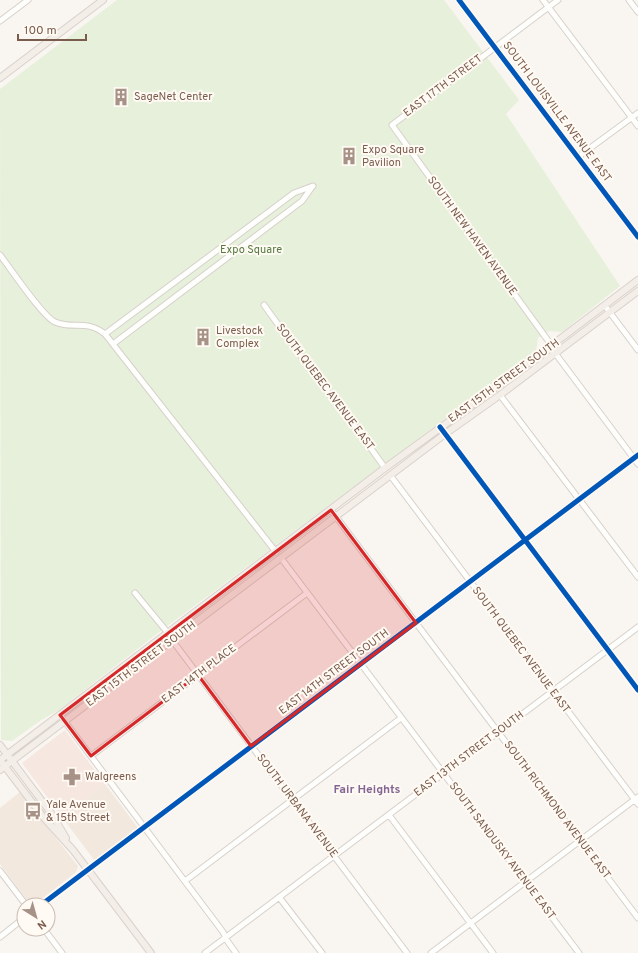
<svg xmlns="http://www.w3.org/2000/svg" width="638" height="953" font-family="Overpass,sans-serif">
<rect width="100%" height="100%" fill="#f9f5f0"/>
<path fill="#f2e8de" d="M105,784L138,828L95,861L62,817Z
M20,792L78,866L76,872L34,905H31L0,864V808Z"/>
<path fill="#f6e8e1" d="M65,730L105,784L62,817L22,763Z"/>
<path fill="#e7f0db" d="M117,0H444L519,100L506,114L620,286L562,332L549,331L538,338L536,351L158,633L59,710L41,720L12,741L1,740L0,89Z"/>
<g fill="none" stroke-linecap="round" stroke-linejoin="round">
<g stroke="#d7d1cb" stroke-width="7">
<path id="minor" d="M459,0L638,237
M543,0L638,126
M629,0L638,12
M0,21L28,0
M578,157L638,113
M0,255C11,269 42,316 55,322C73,330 86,319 105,334L276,552
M264,305L313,373L357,429L385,468
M605,306L638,350
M105,334L294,193L313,186
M113,344L302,201L312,187
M552,346L392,125L558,0
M555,353L638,464
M500,395L638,577
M440,427L638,690
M390,475L638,804
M331,510L638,918
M281,558L579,953
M135,593L168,633
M172,640L407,953
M60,715L223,932L228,942L236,953
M91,756L307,593
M389,815L493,953
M0,871L26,905
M185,881L401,718
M279,897L322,953
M41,905L638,455
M44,929L62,953
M0,937L24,918
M205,953L638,627
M431,953L638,797"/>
</g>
<g stroke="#dad1cc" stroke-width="8">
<path id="major" d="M0,78L103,0
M0,745L51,813L66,838
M0,760L385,468L495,388L638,280
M3,764L44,818L73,850L151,953
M0,770L445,434L500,395L638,291"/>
</g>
<use href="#minor" stroke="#fefefd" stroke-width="5"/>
<use href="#major" stroke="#f3eee8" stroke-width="6"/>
<g stroke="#fffaf3" stroke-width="8">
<path id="cycleway" d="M459,0L638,237
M440,427L638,690
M41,905L638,455"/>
</g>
<use href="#cycleway" stroke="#0057b8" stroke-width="5"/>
</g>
<path fill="#d62828" fill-opacity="0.2" stroke="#d62828" stroke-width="3" stroke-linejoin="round" d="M331,510L416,623L251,746L198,675L91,756L60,715Z"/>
<defs>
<g id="building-bare" transform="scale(1.38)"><path d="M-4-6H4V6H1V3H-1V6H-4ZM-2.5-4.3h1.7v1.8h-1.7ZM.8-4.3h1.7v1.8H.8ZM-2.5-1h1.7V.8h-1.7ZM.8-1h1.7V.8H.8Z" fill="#a69286" stroke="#fffaf3" stroke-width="2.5" paint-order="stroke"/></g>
<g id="pharmacy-bare" transform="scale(1.38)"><path d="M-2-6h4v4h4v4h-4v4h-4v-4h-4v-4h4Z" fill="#a69286" stroke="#fffaf3" stroke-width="2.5" paint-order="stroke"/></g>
<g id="bus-bare" transform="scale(1.38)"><path d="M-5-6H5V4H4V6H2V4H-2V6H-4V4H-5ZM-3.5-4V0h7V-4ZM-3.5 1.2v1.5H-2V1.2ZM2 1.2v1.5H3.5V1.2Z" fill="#a69286" stroke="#fffaf3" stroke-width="2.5" paint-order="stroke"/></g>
</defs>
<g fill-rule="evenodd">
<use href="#building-bare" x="121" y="97"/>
<use href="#building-bare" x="349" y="156"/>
<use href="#building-bare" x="203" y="337"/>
<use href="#pharmacy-bare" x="72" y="777"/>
<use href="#bus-bare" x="33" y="811"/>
</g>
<g text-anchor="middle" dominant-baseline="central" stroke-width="4" stroke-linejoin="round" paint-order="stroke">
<g font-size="11" fill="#7a5c4d" stroke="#fffaf3">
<text transform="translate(443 86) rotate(-37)">EAST 17TH STREET</text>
<text transform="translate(557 112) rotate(53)">SOUTH LOUISVILLE AVENUE EAST</text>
<text transform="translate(472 236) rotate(54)">SOUTH NEW HAVEN AVENUE</text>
<text transform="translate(504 381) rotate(-36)">EAST 15TH STREET SOUTH</text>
<text transform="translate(325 387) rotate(53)">SOUTH QUEBEC AVENUE EAST</text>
<text transform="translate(521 650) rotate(53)">SOUTH QUEBEC AVENUE EAST</text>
<text transform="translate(141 664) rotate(-37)">EAST 15TH STREET SOUTH</text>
<text transform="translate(334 672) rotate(-37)">EAST 14TH STREET SOUTH</text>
<text transform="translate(199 674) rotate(-37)">EAST 14TH PLACE</text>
<text transform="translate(469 754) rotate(-37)">EAST 13TH STREET SOUTH</text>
<text transform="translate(297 806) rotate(53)">SOUTH URBANA AVENUE</text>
<text transform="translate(557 810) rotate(53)">SOUTH RICHMOND AVENUE EAST</text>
<text transform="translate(502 851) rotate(53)">SOUTH SANDUSKY AVENUE EAST</text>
</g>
<g font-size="11" fill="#7a5c4d" stroke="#fffaf3" text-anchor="start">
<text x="134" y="97">SageNet Center</text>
<text x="362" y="150">Expo Square<tspan x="362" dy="13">Pavilion</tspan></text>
<text x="216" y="331">Livestock<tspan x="216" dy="13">Complex</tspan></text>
<text x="85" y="777">Walgreens</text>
<text x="46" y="805">Yale Avenue<tspan x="46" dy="13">&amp; 15th Street</tspan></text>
</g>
<g font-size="11" fill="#537a41" stroke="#fffaf3">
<text x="251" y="250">Expo Square</text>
</g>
<g font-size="12" font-weight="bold" fill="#846695" stroke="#fffaf3">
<text x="367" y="790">Fair Heights</text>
</g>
</g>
<g transform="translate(36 917) rotate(143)"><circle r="19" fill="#fffaf3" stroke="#cabbb1"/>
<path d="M0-3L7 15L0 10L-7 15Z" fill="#a69286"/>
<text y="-6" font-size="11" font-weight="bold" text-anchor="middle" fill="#7a5c4d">N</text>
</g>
<path d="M18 34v6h68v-6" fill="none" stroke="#7a5c4d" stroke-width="2"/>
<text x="24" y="34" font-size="12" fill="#7a5c4d" stroke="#fffaf3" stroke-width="3" paint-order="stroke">100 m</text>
</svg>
